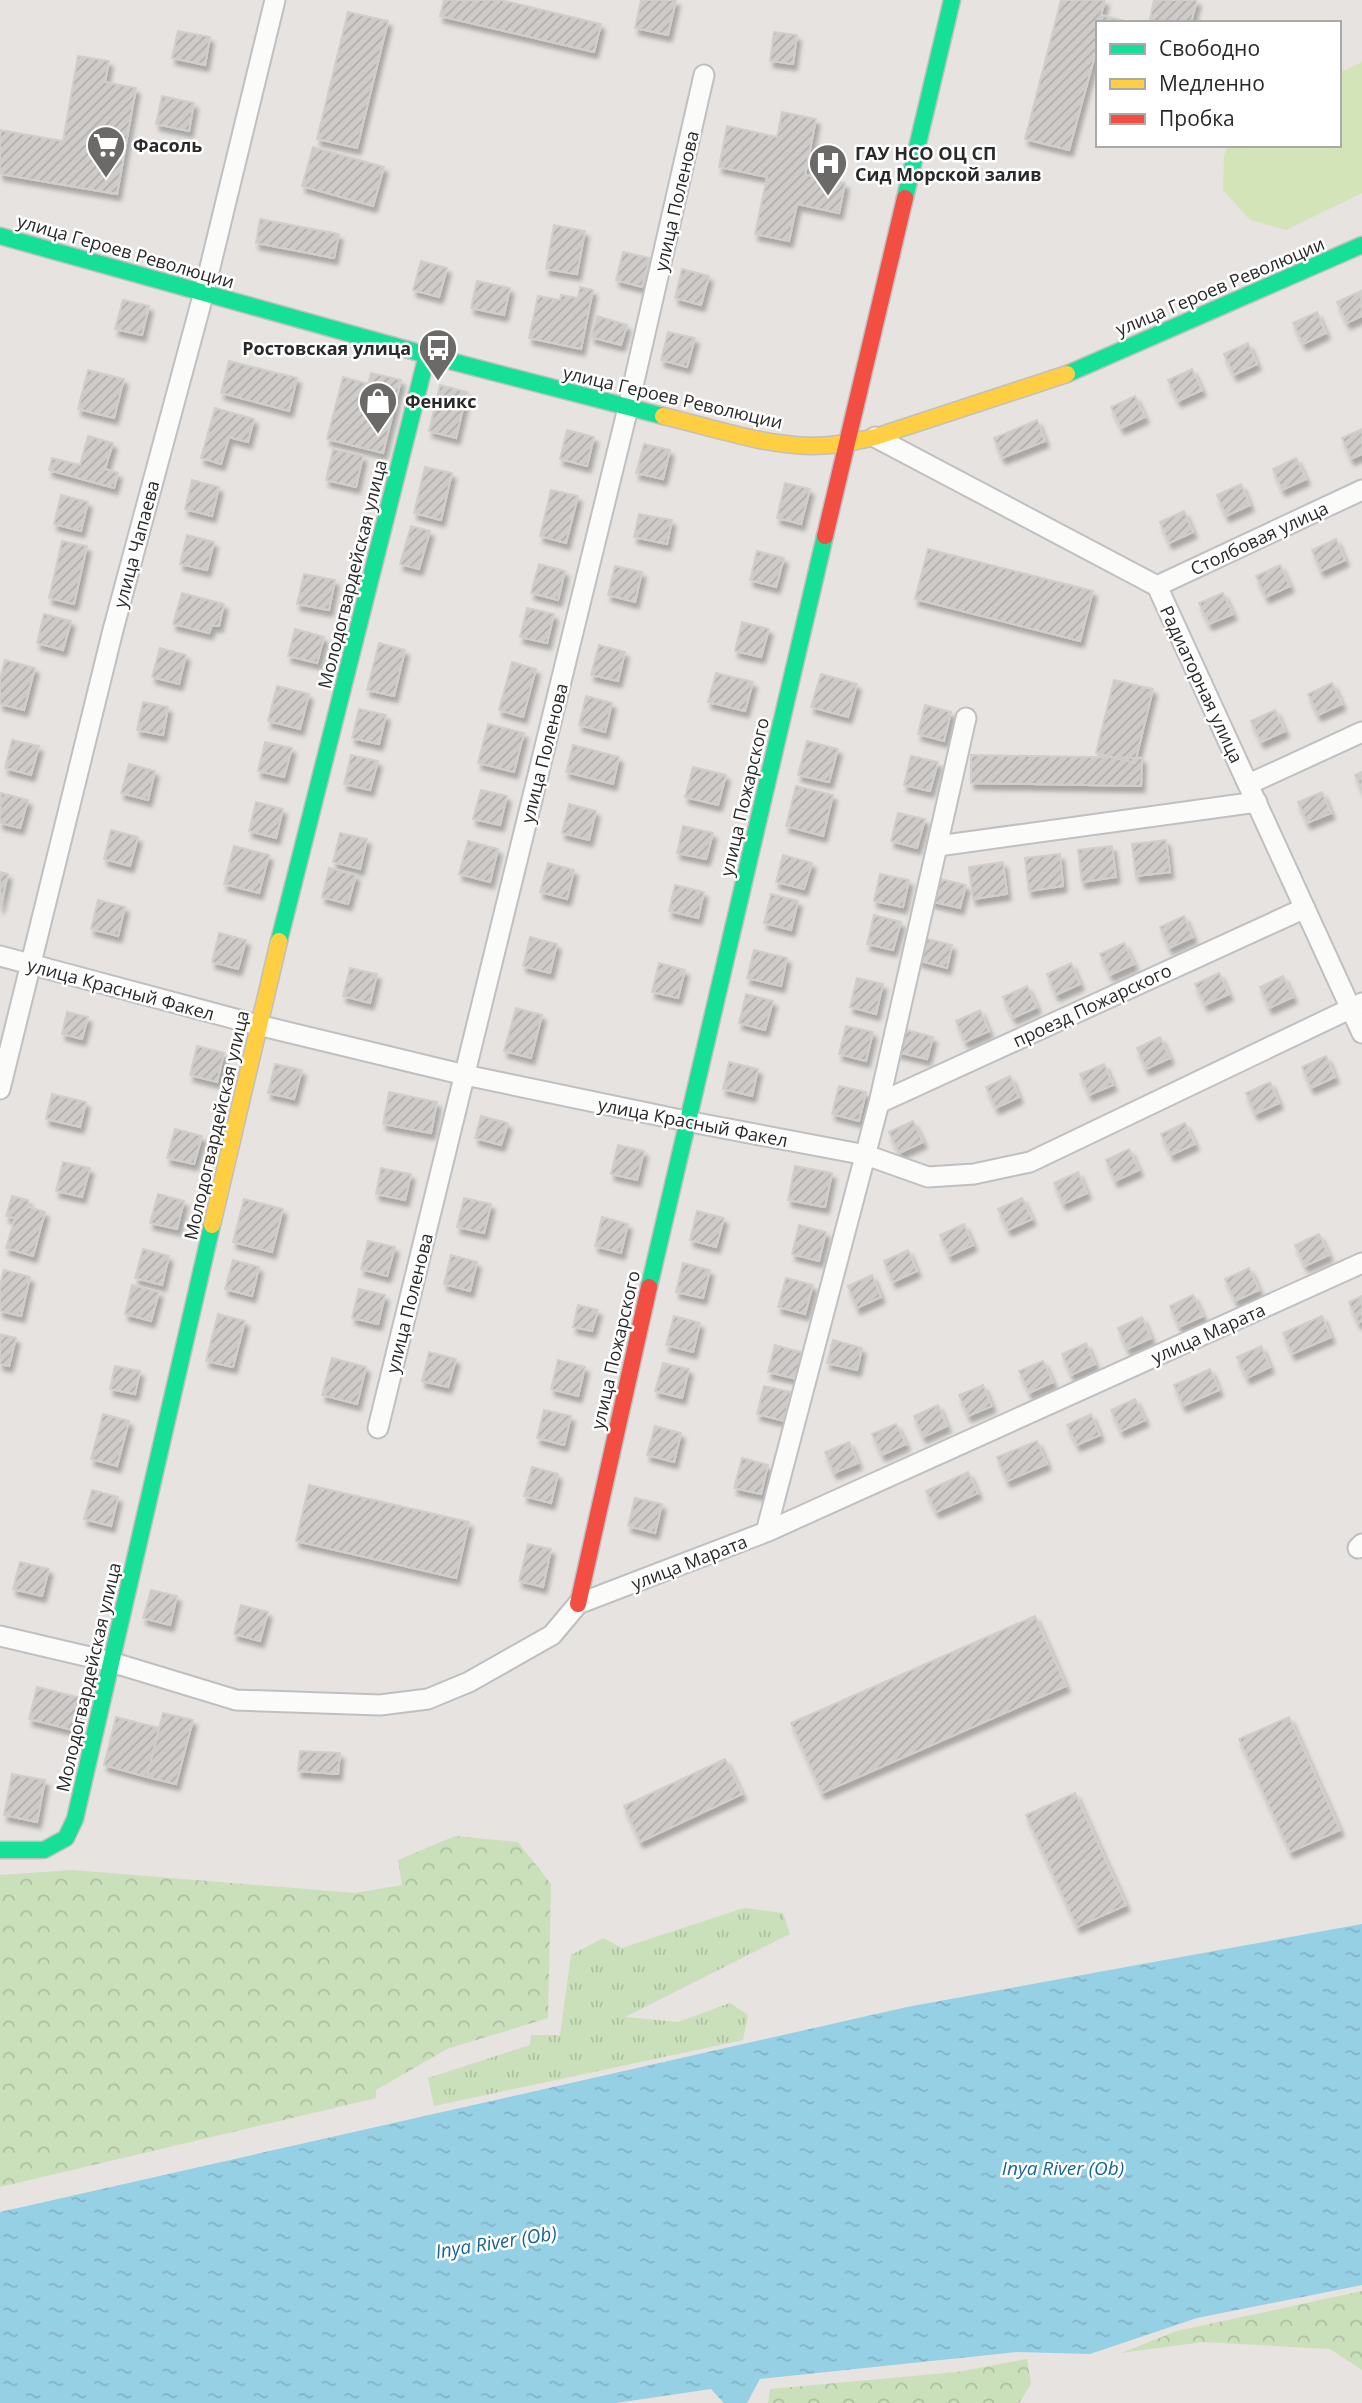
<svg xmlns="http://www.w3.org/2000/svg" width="1362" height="2403" font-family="'Open Sans',sans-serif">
<defs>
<pattern id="grass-tufts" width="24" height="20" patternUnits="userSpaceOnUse" patternTransform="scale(1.75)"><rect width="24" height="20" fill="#c9e0ba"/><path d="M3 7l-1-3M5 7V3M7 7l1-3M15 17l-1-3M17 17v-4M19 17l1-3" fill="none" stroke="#adc0a0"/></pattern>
<pattern id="forest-crowns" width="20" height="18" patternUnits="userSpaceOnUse" patternTransform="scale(1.75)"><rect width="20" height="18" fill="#c9e0ba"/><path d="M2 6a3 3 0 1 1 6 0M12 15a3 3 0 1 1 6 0" fill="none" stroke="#adc0a0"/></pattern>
<pattern id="water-ripples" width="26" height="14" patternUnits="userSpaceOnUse" patternTransform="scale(1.75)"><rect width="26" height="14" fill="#96d0e5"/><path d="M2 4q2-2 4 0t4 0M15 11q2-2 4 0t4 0" fill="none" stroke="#81b3c4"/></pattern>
<pattern id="building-hatch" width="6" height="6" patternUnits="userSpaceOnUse" patternTransform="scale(1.75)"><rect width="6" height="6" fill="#cecbc9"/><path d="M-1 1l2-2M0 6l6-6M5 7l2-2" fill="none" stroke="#b1aead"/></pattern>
<filter id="shadow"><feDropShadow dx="3.5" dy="6" stdDeviation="2" flood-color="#0004"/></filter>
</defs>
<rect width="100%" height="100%" fill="#e6e3e0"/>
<path fill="url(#grass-tufts)" d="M744,1908L783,1913L790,1934L625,2017L678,2022L730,2003L748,2015L743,2040L434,2106L428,2078L530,2045L531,2035H560L571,1955L603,1938L622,1948Z"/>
<path fill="url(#forest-crowns)" d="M455,1836L518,1842L551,1884L548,2018L447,2049L376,2090V2098L0,2187V1875L72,1870L355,1893L402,1885L398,1860Z
M1362,2291V2370L1330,2349L1203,2342L1121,2353L1177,2331Z
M1027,2359L1031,2384L1019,2403H768L770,2389L957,2372Z"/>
<path fill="#d3e4b8" d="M1362,62V193L1286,230L1250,220L1223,190L1224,156L1228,145H1339V73Z"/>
<path fill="url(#water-ripples)" d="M1362,1924V2285L1197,2318L1090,2354L1017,2352L760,2379L747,2403H724L711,2389L616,2403H0V2212L907,2007Z"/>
<path fill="url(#building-hatch)" stroke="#d1cfcc" stroke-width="2" filter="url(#shadow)" d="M444,0H501L601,24L594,52L440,16Z
M641,0H676L668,35L635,28Z
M1061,0H1105L1101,15L1133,23H1098V44L1069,150L1025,139Z
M1154,0H1197L1191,23H1149Z
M348,12L388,21L357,148L317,139Z
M178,31L210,37L205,65L172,58Z
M774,32L797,35L793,64L770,61Z
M78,56L109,61L105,82L136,88L117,194L0,174V130L63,141Z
M162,96L194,103L189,131L156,124Z
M782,112L816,119L805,175L845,183L839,213L797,204L789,241L755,234L767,177L719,167L727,126L777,137Z
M313,147L384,167L373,206L302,186Z
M260,219L339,234L334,258L256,243Z
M554,225L585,231L577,274L546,269Z
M623,252L650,258L642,287L616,280Z
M421,261L447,268L439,297L413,290Z
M682,269L709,276L701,305L675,298Z
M477,281L510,288L504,315L471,308Z
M580,287L593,290L581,349L529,338L538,296L560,300L561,295L578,298Z
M1361,291L1362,316L1347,323L1337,302Z
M123,300L149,306L142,335L115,329Z
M1317,312L1326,333L1303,344L1293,323Z
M597,316L627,325L621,345L591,337Z
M668,332L695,338L687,367L661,360Z
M1248,343L1257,364L1234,375L1224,354Z
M229,361L297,378L289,411L221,393Z
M1192,369L1202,390L1178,401L1168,380Z
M88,370L124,379L114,418L78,409Z
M371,373L401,380L383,453L327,439L343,377L368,384Z
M440,385L467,392L456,438L429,431Z
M1135,396L1145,417L1121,428L1111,407Z
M215,408L254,419L248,442L229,437L221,464L201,458Z
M1037,420L1045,441L1002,458L994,438Z
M1362,429V454L1351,459L1342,438Z
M567,430L594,437L587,466L560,459Z
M88,436L113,443L105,469L118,473L114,488L49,470L52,458L80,465Z
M644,444L670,450L663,479L636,473Z
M333,449L363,456L356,487L326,480Z
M1296,458L1306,479L1282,490L1273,469Z
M425,467L452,473L441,520L414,513Z
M192,480L219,487L212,516L185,509Z
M785,483L810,489L801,524L777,518Z
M1241,484L1250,505L1226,516L1217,495Z
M551,490L578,496L566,543L540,536Z
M61,495L88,502L81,531L54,524Z
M1184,511L1193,532L1169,543L1160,522Z
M639,514L672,520L667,544L634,537Z
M411,526L430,531L419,569L400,564Z
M187,535L214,542L207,570L180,564Z
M1336,539L1345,560L1321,571L1312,550Z
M62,541L87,546L74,604L49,598Z
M928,549L1093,591L1080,641L915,599Z
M757,551L784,558L776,587L750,580Z
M539,564L565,571L558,600L531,593Z
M1280,565L1290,586L1266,597L1256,576Z
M615,566L642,572L635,602L608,595Z
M304,574L335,580L329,610L297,604Z
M182,593L224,604L219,626L212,625L209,633L173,624Z
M1223,593L1233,614L1209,624L1199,603Z
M527,608L554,614L547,643L520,637Z
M44,614L71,621L63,650L37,643Z
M742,622L769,629L761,657L735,651Z
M295,629L324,637L317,663L288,656Z
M379,643L405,650L394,696L367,690Z
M599,645L625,652L618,681L591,675Z
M160,648L186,655L179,684L152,677Z
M5,660L35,668L24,710L0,704V679Z
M512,662L536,669L523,717L499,710Z
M716,673L753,682L745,711L708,702Z
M821,674L857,684L848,717L811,707Z
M1114,680L1153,689L1135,763L1096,753Z
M1332,683L1342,704L1318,715L1308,694Z
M277,686L309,694L300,729L268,721Z
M586,696L612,703L605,732L579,725Z
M143,702L168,707L163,735L137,730Z
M925,705L951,712L944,741L918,734Z
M359,709L386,715L379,744L352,738Z
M1275,710L1285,731L1261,742L1251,721Z
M488,724L524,733L514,772L478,763Z
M12,740L39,746L31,775L5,768Z
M807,741L838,749L829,782L798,775Z
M265,742L292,748L284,777L258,771Z
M573,745L619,757L613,784L566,772Z
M351,755L378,761L370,790L344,784Z
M971,755L1142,758L1141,786L971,783Z
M911,756L938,762L930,791L904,785Z
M129,764L155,771L148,800L121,793Z
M693,767L726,775L718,805L685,797Z
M1362,772V791L1355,775Z
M796,786L833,795L823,836L786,826Z
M481,790L507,796L500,825L473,819Z
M1322,792L1331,813L1307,823L1298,802Z
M1,793L28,800L20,828L0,823Z
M256,802L283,809L276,838L249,831Z
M569,804L596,811L589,840L562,833Z
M898,813L925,819L917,848L891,841Z
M683,826L713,833L706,859L677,853Z
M111,830L138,837L130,866L104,859Z
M340,833L367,839L360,869L333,862Z
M1166,840L1170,872L1136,876L1132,844Z
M468,841L498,849L490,882L459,874Z
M234,846L269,855L259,893L224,884Z
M1112,846L1116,877L1082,882L1078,850Z
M1060,854L1063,886L1029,891L1025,858Z
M783,855L812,863L804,889L776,882Z
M1003,862L1007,894L973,899L969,867Z
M548,863L574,870L567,899L540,892Z
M329,868L356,875L348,904L322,897Z
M0,872L8,874L0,908Z
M880,874L909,880L903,907L874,901Z
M936,878L966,885L960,908L930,901Z
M675,885L704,892L698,918L669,911Z
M771,894L798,901L791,930L764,923Z
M98,900L125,907L118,936L91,929Z
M874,915L901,922L893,950L867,944Z
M1184,916L1193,937L1169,948L1160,927Z
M219,933L246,940L238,969L212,962Z
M530,937L557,944L550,973L523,966Z
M923,938L952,945L947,968L917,960Z
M1124,943L1134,964L1110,975L1100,954Z
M754,950L787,958L781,986L747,978Z
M659,963L685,970L678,998L652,992Z
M1071,963L1080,984L1056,995L1047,974Z
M350,968L377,974L370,1003L343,996Z
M1219,973L1229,994L1205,1005L1195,984Z
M1283,976L1293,997L1269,1008L1260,987Z
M857,978L883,984L876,1014L850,1007Z
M1027,986L1037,1007L1013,1018L1003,997Z
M746,994L773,1001L765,1030L739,1023Z
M516,1008L542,1015L531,1058L504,1051Z
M980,1010L989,1031L965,1042L956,1021Z
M67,1012L88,1017L82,1039L62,1034Z
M846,1026L873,1032L866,1061L839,1054Z
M903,1029L933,1037L927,1059L897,1052Z
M1160,1037L1170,1058L1146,1069L1137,1048Z
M197,1046L224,1053L217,1082L190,1075Z
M1326,1056L1335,1077L1311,1088L1302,1067Z
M729,1062L758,1069L752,1096L723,1089Z
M275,1064L302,1070L294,1099L268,1093Z
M1104,1064L1113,1085L1089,1095L1080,1074Z
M1010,1076L1019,1097L996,1108L986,1087Z
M1270,1082L1279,1103L1255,1114L1246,1093Z
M839,1086L866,1092L859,1121L832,1114Z
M389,1092L437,1102L431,1133L383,1124Z
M52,1094L86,1102L80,1127L46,1119Z
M481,1116L508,1123L501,1145L475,1138Z
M913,1121L923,1142L899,1153L889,1132Z
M1185,1123L1195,1144L1171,1155L1161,1134Z
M175,1129L202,1136L194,1164L167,1158Z
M618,1145L644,1151L637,1180L611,1174Z
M1129,1149L1139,1170L1115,1181L1106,1160Z
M63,1162L90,1168L82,1197L56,1191Z
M795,1166L832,1173L825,1207L788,1200Z
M381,1168L411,1174L405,1200L376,1194Z
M1078,1172L1087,1193L1063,1204L1054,1183Z
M158,1194L184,1201L177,1229L150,1223Z
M12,1196L28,1200L29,1207L45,1212L33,1256L6,1248L15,1218L6,1216Z
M464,1198L491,1204L484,1233L457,1227Z
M1022,1198L1032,1219L1008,1230L998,1209Z
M244,1199L283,1209L272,1252L233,1242Z
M697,1211L724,1218L716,1247L690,1240Z
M602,1217L628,1224L621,1253L595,1246Z
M964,1224L973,1245L949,1256L940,1235Z
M799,1225L826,1232L819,1261L792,1254Z
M1319,1234L1329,1255L1305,1266L1295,1245Z
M368,1241L395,1247L387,1276L361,1269Z
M143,1249L169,1256L162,1285L135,1278Z
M908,1250L917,1271L893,1282L884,1261Z
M451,1255L477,1262L470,1291L444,1284Z
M233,1260L259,1267L252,1296L225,1289Z
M683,1263L710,1270L703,1298L676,1292Z
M1249,1268L1259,1290L1235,1301L1225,1279Z
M4,1270L30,1277L21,1316L0,1311V1285Z
M872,1275L881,1297L857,1308L848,1286Z
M786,1278L813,1285L805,1314L778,1307Z
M132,1285L159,1292L151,1321L125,1314Z
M359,1289L385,1295L378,1324L352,1318Z
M1193,1295L1203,1316L1179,1327L1170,1306Z
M1362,1296V1321L1358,1323L1349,1302Z
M578,1305L598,1310L592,1331L573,1327Z
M218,1314L245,1321L233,1367L206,1361Z
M674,1316L700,1323L693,1352L666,1345Z
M1322,1316L1331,1337L1292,1354L1283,1333Z
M1142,1317L1151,1338L1127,1349L1118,1328Z
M0,1334L16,1338L9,1366L0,1364Z
M833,1340L862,1348L857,1370L827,1363Z
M1086,1343L1095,1364L1071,1375L1062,1354Z
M775,1345L804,1353L797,1379L768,1372Z
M1261,1346L1270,1367L1247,1378L1237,1357Z
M429,1352L456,1359L448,1387L422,1381Z
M332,1358L366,1367L357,1404L322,1395Z
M558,1360L585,1367L578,1396L551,1389Z
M1043,1361L1053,1382L1029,1393L1019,1371Z
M663,1363L689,1369L682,1398L655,1391Z
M115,1366L140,1371L135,1394L110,1389Z
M1210,1369L1219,1390L1183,1406L1174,1385Z
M983,1385L992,1406L968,1416L959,1395Z
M764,1386L791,1392L784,1421L757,1414Z
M1135,1399L1145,1420L1121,1431L1111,1410Z
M938,1405L947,1426L923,1437L914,1416Z
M544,1410L571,1416L564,1445L537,1438Z
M103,1414L129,1421L117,1466L91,1459Z
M1091,1414L1100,1435L1077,1445L1067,1425Z
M896,1424L906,1444L882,1455L872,1434Z
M655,1426L681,1433L674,1462L647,1455Z
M1037,1441L1047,1464L1007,1481L997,1457Z
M849,1442L858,1463L834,1473L825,1452Z
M742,1458L768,1465L761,1494L734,1488Z
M532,1467L558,1474L551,1503L524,1496Z
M968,1472L978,1493L936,1512L926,1491Z
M309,1485L469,1522L456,1578L296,1541Z
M92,1490L118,1497L111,1526L84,1519Z
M635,1498L662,1504L655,1533L628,1526Z
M528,1544L551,1549L543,1587L519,1581Z
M20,1562L49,1569L42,1596L13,1589Z
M151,1590L177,1596L170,1625L143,1618Z
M241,1605L268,1612L260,1641L234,1634Z
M1035,1616L1066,1686L822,1793L791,1723Z
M37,1687L81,1698L73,1730L29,1719Z
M163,1713L193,1720L176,1784L147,1777Z
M116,1717L159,1728L147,1777L104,1765Z
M1289,1717L1340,1830L1290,1852L1239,1739Z
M300,1751L340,1753L338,1774L298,1771Z
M725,1759L742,1794L640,1842L624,1806Z
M12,1774L45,1780L37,1822L4,1815Z
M1075,1793L1126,1905L1077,1927L1026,1815Z"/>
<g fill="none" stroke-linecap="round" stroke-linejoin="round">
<g stroke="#c0bfc1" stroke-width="23">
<path id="street" d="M875,437L1157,586L1362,1033
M1157,586L1362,490
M1249,784L1362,732
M938,846L1257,802
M0,956L258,1025L465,1075L686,1121L866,1155L928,1177L974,1174L1030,1162L1362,1003
M0,1089L113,630L204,292L275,0
M879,1103L1305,908
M378,1428L628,408L704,75
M766,1532L879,1103L966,718
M1358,1548L1362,1544
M0,1636L111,1662L236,1700L380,1705L428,1699L469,1682L552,1635L578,1604L766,1532L1362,1263"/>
</g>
<g stroke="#c0bfc1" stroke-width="19">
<path id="fast" d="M905,198L952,0
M0,236L427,355L663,416
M1067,374L1362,245
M279,941L427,355
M649,1287L825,536
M0,1850H44L66,1838L75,1819L212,1225"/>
</g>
<g stroke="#c0bfc1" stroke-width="19">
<path id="slow" d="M663,416C711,427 761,445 811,446C832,446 854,442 875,437L1067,374
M212,1225L279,941"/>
</g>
<g stroke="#c0bfc1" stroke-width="19">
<path id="jam" d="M825,536L905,198
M578,1604L649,1287"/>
</g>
<use href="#street" stroke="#fbfbfa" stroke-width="19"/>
<use href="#fast" stroke="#16e098" stroke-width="16"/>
<use href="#slow" stroke="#ffcf43" stroke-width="16"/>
<use href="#jam" stroke="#f24e42" stroke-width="16"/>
</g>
<defs>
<g id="supermarket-pin" transform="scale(2.0125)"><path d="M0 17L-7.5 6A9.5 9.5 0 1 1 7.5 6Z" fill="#6b6a69" stroke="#fff"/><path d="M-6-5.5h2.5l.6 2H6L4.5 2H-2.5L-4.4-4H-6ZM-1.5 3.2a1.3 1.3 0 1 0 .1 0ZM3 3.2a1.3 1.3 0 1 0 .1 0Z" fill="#fff"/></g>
<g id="hospital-pin" transform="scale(2.0125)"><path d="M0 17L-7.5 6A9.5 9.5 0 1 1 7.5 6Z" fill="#6b6a69" stroke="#fff"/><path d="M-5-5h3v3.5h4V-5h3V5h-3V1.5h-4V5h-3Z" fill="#fff"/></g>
<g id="bus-pin" transform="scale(2.0125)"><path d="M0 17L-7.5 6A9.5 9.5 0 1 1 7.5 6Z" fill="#6b6a69" stroke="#fff"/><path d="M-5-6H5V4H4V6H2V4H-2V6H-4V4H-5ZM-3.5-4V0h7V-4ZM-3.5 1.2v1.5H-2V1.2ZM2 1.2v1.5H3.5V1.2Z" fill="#fff"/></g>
<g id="shop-pin" transform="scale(2.0125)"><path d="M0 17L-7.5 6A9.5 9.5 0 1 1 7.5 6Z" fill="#6b6a69" stroke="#fff"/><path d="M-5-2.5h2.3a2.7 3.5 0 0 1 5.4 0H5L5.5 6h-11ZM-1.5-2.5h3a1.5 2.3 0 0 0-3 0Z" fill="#fff"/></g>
</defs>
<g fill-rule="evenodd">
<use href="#supermarket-pin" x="106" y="145"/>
<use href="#hospital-pin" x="828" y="163"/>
<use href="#bus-pin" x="438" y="348"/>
<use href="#shop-pin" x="378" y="401"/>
</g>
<g text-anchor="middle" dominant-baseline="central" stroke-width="5" stroke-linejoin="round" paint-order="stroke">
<g font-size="18" font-weight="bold" fill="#292929" stroke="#fff" text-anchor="start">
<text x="133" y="145">Фасоль</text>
<text x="855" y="153">ГАУ НСО ОЦ СП<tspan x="855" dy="21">Сид Морской залив</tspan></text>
<text x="411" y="348" text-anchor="end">Ростовская улица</text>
<text x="405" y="401">Феникс</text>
</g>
<g font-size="18" fill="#292929" stroke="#fff">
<text transform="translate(676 201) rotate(-77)">улица Поленова</text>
<text transform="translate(126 251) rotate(16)">улица Героев Революции</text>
<text transform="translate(1220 286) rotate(-23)">улица Героев Революции</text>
<text transform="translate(673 397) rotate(13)">улица Героев Революции</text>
<text transform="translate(1259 538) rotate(-25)">Столбовая улица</text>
<text transform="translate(136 544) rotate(-75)">улица Чапаева</text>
<text transform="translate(352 574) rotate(-76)">Молодогвардейская улица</text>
<text transform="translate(1202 684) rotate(65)">Радиаторная улица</text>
<text transform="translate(544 753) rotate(-76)">улица Поленова</text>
<text transform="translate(744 797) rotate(-77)">улица Пожарского</text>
<text transform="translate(121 989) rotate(15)">улица Красный Факел</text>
<text transform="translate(1092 1005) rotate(-25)">проезд Пожарского</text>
<text transform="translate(693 1122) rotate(11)">улица Красный Факел</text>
<text transform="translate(216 1125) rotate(-77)">Молодогвардейская улица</text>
<text transform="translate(409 1303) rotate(-76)">улица Поленова</text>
<text transform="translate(1208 1333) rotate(-24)">улица Марата</text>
<text transform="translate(615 1350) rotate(-77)">улица Пожарского</text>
<text transform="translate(689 1562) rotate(-21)">улица Марата</text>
<text transform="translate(88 1677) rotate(-77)">Молодогвардейская улица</text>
</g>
<g font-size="19" font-style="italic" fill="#156691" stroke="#fff">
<text x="1063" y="2168">Inya River (Ob)</text>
<text transform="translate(496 2242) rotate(-9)">Inya River (Ob)</text>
</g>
</g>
<rect x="1096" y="21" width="245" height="126" fill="#ffffff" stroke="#a9a9a9" stroke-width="2"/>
<rect x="1110" y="44" width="35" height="10" fill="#16e098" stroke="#a9a9a9" stroke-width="2"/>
<text x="1159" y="56" font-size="21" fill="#292929">Свободно</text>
<rect x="1110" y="79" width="35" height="10" fill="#ffcf43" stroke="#a9a9a9" stroke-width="2"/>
<text x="1159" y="91" font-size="21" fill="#292929">Медленно</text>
<rect x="1110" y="114" width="35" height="10" fill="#f24e42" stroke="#a9a9a9" stroke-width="2"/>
<text x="1159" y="126" font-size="21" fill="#292929">Пробка</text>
</svg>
